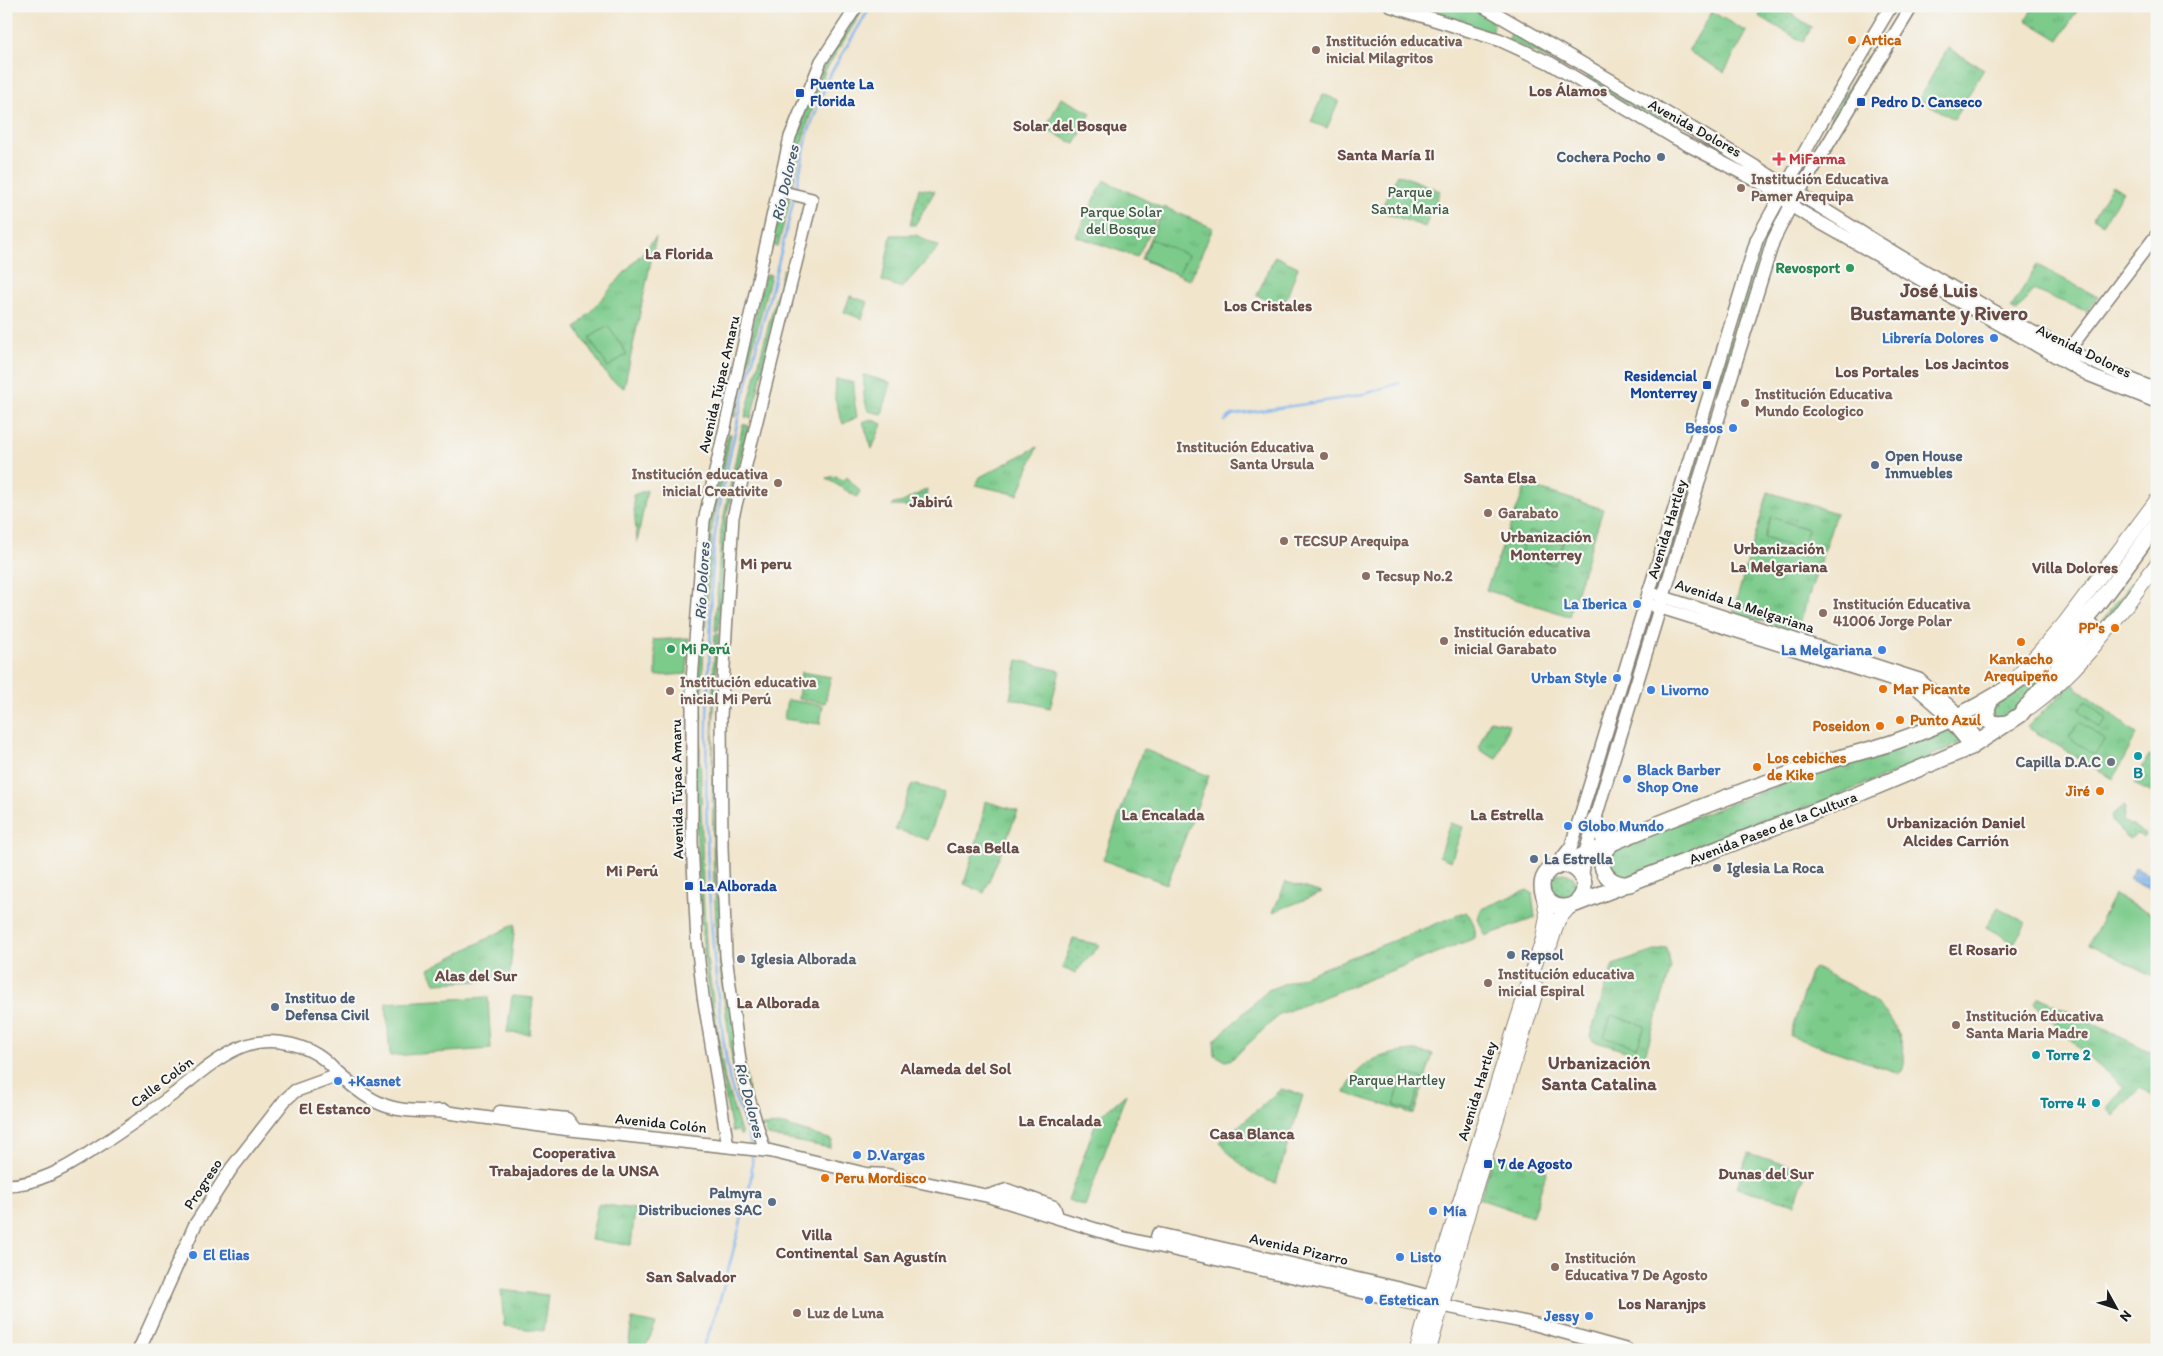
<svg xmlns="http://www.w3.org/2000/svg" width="2163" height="1356" font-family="Itim,sans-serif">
<defs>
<pattern id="grass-dots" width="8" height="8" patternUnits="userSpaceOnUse" patternTransform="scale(1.25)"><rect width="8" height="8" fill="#7bcb8b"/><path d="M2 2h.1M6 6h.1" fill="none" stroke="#6aae77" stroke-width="1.8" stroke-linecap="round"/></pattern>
<pattern id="park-tufts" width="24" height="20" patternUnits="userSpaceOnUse" patternTransform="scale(1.25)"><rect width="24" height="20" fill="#7bcb8b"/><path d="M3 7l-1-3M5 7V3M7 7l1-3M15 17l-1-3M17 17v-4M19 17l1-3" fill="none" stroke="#6aae77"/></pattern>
<pattern id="water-rules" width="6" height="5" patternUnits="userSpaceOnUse" patternTransform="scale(1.25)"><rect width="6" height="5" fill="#7cb2eb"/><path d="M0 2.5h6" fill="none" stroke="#6b98c9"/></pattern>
</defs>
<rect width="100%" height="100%" fill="#f6f6f2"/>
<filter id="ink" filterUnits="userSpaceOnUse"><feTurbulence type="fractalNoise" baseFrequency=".02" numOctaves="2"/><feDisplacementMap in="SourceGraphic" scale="10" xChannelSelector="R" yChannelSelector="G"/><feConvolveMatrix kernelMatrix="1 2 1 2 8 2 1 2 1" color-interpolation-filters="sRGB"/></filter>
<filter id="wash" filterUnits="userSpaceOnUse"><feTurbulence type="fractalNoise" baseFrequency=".0096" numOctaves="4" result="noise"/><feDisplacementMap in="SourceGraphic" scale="20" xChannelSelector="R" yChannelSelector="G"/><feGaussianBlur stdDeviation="1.12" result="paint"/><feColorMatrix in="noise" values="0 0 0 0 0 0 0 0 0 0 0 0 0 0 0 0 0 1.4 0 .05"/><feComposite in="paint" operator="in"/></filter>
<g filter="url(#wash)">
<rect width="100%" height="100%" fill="#f1e5cc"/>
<path fill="url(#grass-dots)" stroke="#4c7454" d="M861,6H865L825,71L804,135L792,188L787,184L789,175L786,174L796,131L822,69Z
M1765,6H1778L1812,27L1803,42L1759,16Z
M1514,29L1579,67L1575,72L1508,40Z
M1867,56L1874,61L1838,122L1830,118Z
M1590,73L1673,123L1668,129L1586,79Z
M919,188L935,191L915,225H910Z
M786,198L790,199L778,246H774L773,240L778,214L781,213Z
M1779,208L1784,211L1723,391L1715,388L1761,240Z
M783,269L787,270L751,418L745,417Z
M767,274L771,275L767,290L735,417L732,416L764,278Z
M850,296L868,302L862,319L844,312Z
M1706,416L1714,419L1664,581L1657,579Z
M871,419L882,424L872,449L863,422Z
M743,424L749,426L726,517L719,631H715L721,530Z
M728,434H731L712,527L706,627L700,626L707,526Z
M836,476L843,481L847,477L860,491L857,497L826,478Z
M647,490L637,543L633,495Z
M2157,550V556L2082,654L2056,680Z
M1644,621L1651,624L1603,783L1595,781Z
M715,634H719L713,728L716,882L720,884L719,891H714C712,805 711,720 715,634Z
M704,639L700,738L703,891H699L695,792L698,641Z
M2059,655L2026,702L2000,721L1990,710Z
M2149,755L2157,759V795L2134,784Z
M2123,806L2125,808L2123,821L2146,835L2144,838L2137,834L2129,839L2113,823L2111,816Z
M1549 887a14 14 0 1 1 28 0a14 14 0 1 1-28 0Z
M701,894H703L707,959L725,1081L742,1135H740L738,1131H732C716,1054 705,977 699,898Z
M715,894H719L755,1136L734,1074L716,937Z
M1073,939L1100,945L1075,973L1062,968Z
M784,1125L832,1140L830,1148L768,1136L763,1126Z"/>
<path fill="url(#park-tufts)" stroke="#4c7454" d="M1402,6H1477L1496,18L1492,34Z
M2034,6H2080L2059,40L2026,20Z
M1712,12L1747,32L1724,72L1688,51Z
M1948,48L1984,69L1954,119L1919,99Z
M1061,98L1091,113L1075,144L1045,129Z
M1398,174L1440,191L1425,227L1380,211Z
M1104,180L1162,208L1137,257L1076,236Z
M2112,185L2123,192L2103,224L2093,218Z
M1164,207L1213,228L1190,280L1141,259Z
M891,235H916L939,247L902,288L882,281Z
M656,237L624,388L609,378L576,328Z
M1275,256L1298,267L1283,308L1257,295Z
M2037,265L2098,297L2086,311L2033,290L2017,312L2011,308Z
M864,375L891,383L882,414L868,411L864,397Z
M836,379L854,383V399L857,417L843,424L835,399Z
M1037,447L1018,495L976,485L980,477Z
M1526,485L1603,509L1569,616L1486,590Z
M927,489L925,507L892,506L893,504L903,502Z
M1768,492L1836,513L1797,632L1733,612Z
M1018,660L1060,671L1050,708L1010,698Z
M801,672L831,677L825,703L798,699Z
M2072,684L2137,734L2113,779L2027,727Z
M1490,720L1509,724L1497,759L1481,751L1479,746Z
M1948,728L1961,741L1960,743L1933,755L1930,759L1629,878L1612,875L1607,855L1617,847L1811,773Z
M1143,749L1209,776L1167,884L1103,860Z
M912,784L945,792L928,840L895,829Z
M985,801L1018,811L984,893L964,884L980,830Z
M1286,882L1322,893L1273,912Z
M1527,890L1532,893L1535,918L1485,936L1478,919L1481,909Z
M1466,912C1472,917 1477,930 1475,938L1280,1014L1232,1059L1226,1061L1215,1055L1214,1041L1268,990Z
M515,924L509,980L435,983L429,969Z
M1664,948H1667L1671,968L1645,1055L1642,1056L1593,1041L1590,1036L1613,965Z
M1815,968C1851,986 1891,1002 1902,1044C1904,1053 1906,1062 1902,1071L1899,1073L1790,1036L1810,972Z
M2039,997L2157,1055V1101L2140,1088L2114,1116L2107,1108L2124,1087L2087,1056L2034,1003Z
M1415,1051L1433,1054L1414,1114L1345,1093C1359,1060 1381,1053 1415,1051Z
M1281,1089L1303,1095L1276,1183C1249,1176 1238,1163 1220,1142Z
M1126,1094L1085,1206L1068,1200L1097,1119Z
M1748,1153L1806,1171L1795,1204L1737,1188Z
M1494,1154L1547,1171L1532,1217L1480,1199Z
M598,1204L635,1209L631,1245L591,1240Z
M501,1290L548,1295L543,1331L504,1326Z
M632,1319L656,1324L644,1350H628Z"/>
<path fill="#7bcb8b" stroke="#4c7454" d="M1323,94L1339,101L1327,128L1311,122Z
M1151,239L1188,255L1178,275L1142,258Z
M608,326L627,354L608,367L589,338Z
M1771,517L1808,529L1801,550L1764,538Z
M1529,531L1563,543L1554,565L1521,553Z
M689,638L687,674L656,676V658L652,640Z
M787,700L823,705L820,724L784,719Z
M2086,701L2107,719L2099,728L2079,709Z
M2080,722L2105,740L2094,755L2069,737Z
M1450,823L1463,827L1451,861L1439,856Z
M2114,895L2157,917V978L2089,944Z
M1998,907L2026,923L2014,943L1986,927Z
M512,996L533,998L530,1034L507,1033Z
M488,997L491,1049L390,1056L386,1003Z
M1611,1015L1645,1026L1637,1047L1604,1037Z
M1403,1073L1422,1078L1412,1111L1394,1105Z"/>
<path fill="url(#water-rules)" stroke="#4c6784" d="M2135,868L2157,879L2154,892L2129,879Z"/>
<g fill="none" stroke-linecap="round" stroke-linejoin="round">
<path stroke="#7cb2eb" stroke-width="2.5" d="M795,193L808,133L829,76L871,6
M1225,421L1232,415L1345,398L1368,393L1399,383
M751,1146C747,1122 733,1100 729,1077C706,935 702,791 710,648C712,608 710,566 716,527C734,416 769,308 794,198
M702,1350C719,1310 728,1270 739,1229C745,1204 754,1179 752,1154"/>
</g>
</g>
<g filter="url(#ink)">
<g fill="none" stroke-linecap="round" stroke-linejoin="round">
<g stroke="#868074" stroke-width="14">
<path id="tertiary" d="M2069,350L2157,234
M1648,592L1919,679L1959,714L1980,742
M1645,603L1916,688L1939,708L1971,747
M728,1146L703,996L697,943L692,842V681L704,521L790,137L821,61L857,6
M765,1151L742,1075L726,956L722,848L721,716L733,517L812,199L779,191
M6,1185C37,1185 66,1168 90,1152C120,1133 147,1114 175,1093C195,1077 214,1060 237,1049C270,1033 315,1044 337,1073"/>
</g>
<g stroke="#868074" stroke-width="15">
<path id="secondary" d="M1391,6L1500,40L1550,63L1677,139L1767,186L1798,210L2089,375L2157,402
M1483,6C1581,63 1679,119 1775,179C1898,255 2022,336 2157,390
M1555,867L1571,847L1757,239L1818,128L1891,6
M1582,878L1585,854L1603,792L1773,241L1791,205L1912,6
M437,1111L566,1129L770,1151L866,1174L887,1175L988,1196L1123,1238L1428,1307L1437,1305
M500,1112L567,1119L574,1128
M988,1196L1007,1190L1054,1207L1057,1216
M1155,1244L1158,1234L1397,1288L1431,1297L1440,1305L1534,1324L1627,1350
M139,1350L195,1225L231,1169L285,1100L295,1091L331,1078L337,1073C379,1109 390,1112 445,1111"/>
</g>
<g stroke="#868074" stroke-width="16">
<path id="primary" d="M2018,676L2064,624L2157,500
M2030,707C2083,669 2118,615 2157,564
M1550,945L1558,920L1570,906
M1417,1350L1441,1262L1543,939L1547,916L1543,893
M1429,1350L1470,1205L1537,989"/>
</g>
<g stroke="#868074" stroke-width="18">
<path id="trunk" d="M1992,698L1987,708L1989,721L1997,724L2009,723
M1595,819C1594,834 1605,840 1619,839
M1614,842C1591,857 1603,887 1630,884
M1542 886a21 21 0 1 1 42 0a21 21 0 1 1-42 0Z
M1557,867C1638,830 1720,799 1804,769C1833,758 1865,752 1894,742C1949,723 2006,695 2049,656C2091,619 2123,569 2157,524
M1573,905L1844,800L1971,747L2020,715L2092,626"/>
</g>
<use href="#tertiary" stroke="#fff" stroke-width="11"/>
<use href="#secondary" stroke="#fff" stroke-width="12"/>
<use href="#primary" stroke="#fff" stroke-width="14"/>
<use href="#trunk" stroke="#fff" stroke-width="15"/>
</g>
</g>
<g fill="#e8710a" stroke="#f6f6f2" stroke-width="2">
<circle cx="1852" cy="40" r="5"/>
<circle cx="2115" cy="628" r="5"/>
<circle cx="2021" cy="642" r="5"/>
<circle cx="1883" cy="689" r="5"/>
<circle cx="1900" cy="720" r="5"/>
<circle cx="1880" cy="726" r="5"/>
<circle cx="1757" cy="767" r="5"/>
<circle cx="2100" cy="791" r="5"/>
<circle cx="825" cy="1178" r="5"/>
</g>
<g fill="#8d6e63" stroke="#f6f6f2" stroke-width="2">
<circle cx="1316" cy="50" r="5"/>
<circle cx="1741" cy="188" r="5"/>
<circle cx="1745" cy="403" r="5"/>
<circle cx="1324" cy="456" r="5"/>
<circle cx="778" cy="483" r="5"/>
<circle cx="1488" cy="513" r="5"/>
<circle cx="1284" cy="541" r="5"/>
<circle cx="1366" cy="576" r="5"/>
<circle cx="1823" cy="613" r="5"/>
<circle cx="1444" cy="641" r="5"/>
<circle cx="670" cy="691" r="5"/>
<circle cx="1488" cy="983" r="5"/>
<circle cx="1956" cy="1025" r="5"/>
<circle cx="1555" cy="1267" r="5"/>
<circle cx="797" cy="1313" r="5"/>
</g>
<g fill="#1a4fb4" stroke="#f6f6f2" stroke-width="2">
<rect x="795" y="88" width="10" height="10" rx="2.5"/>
<rect x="1856" y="97" width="10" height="10" rx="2.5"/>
<rect x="1702" y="380" width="10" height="10" rx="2.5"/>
<rect x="684" y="881" width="10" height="10" rx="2.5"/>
<rect x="1483" y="1159" width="10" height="10" rx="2.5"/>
</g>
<g fill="#5c6f8a" stroke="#f6f6f2" stroke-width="2">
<circle cx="1661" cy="157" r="5"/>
<circle cx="1875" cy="465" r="5"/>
<circle cx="1534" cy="859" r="5"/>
<circle cx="1511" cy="955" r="5"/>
<circle cx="275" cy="1007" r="5"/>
<circle cx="772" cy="1202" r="5"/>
</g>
<path fill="#e0444e" stroke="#f6f6f2" stroke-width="2" d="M1776.5 151.5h5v5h5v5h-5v5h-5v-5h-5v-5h5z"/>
<g fill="#2e9e5b" stroke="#f6f6f2" stroke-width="2">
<circle cx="1850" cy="268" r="5"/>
<circle cx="671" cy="649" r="5"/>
</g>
<g fill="#3f7fe0" stroke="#f6f6f2" stroke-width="2">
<circle cx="1994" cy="338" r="5"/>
<circle cx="1733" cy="428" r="5"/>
<circle cx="1637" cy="604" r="5"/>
<circle cx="1882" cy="650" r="5"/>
<circle cx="1617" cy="678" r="5"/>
<circle cx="1651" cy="690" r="5"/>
<circle cx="1627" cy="779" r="5"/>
<circle cx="1568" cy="826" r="5"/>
<circle cx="338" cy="1081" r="5"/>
<circle cx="857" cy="1155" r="5"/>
<circle cx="1433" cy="1211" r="5"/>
<circle cx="193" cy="1255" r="5"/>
<circle cx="1400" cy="1257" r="5"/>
<circle cx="1369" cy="1300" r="5"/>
<circle cx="1589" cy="1316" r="5"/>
</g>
<g fill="#0f9aa8" stroke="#f6f6f2" stroke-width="2">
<circle cx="2138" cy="756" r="5"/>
<circle cx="2036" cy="1055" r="5"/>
<circle cx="2096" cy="1103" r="5"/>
</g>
<g fill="#6b7280" stroke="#f6f6f2" stroke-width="2">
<circle cx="2111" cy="762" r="5"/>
<circle cx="1717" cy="868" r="5"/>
<circle cx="741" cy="959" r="5"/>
</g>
<g text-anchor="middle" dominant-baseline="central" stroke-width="4.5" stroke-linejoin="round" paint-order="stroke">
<g font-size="15" font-weight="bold" fill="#c56008" stroke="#f6f6f2" text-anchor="start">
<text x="1862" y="40">Artica</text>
<text x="2105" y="628" text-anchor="end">PP's</text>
<text x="2021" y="659" text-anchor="middle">Kankacho<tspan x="2021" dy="17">Arequipeño</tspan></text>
<text x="1893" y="689">Mar Picante</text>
<text x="1910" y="720">Punto Azul</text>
<text x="1870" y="726" text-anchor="end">Poseidon</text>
<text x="1767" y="758">Los cebiches<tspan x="1767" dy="17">de Kike</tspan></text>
<text x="2090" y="791" text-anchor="end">Jiré</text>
<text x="835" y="1178">Peru Mordisco</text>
</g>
<g font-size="15" font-weight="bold" fill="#785e54" stroke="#f6f6f2" text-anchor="start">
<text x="1326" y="41">Institución educativa<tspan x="1326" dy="17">inicial Milagritos</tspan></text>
<text x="1751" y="179">Institución Educativa<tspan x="1751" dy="17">Pamer Arequipa</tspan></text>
<text x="1755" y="394">Institución Educativa<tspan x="1755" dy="17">Mundo Ecologico</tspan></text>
<text x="1314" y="447" text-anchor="end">Institución Educativa<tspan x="1314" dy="17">Santa Ursula</tspan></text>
<text x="768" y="474" text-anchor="end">Institución educativa<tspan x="768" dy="17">inicial Creativite</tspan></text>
<text x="1498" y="513">Garabato</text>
<text x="1294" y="541">TECSUP Arequipa</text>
<text x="1376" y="576">Tecsup No.2</text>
<text x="1833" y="604">Institución Educativa<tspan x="1833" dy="17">41006 Jorge Polar</tspan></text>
<text x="1454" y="632">Institución educativa<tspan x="1454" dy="17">inicial Garabato</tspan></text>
<text x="680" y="682">Institución educativa<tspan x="680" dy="17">inicial Mi Perú</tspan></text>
<text x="1498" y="974">Institución educativa<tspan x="1498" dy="17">inicial Espiral</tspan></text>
<text x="1966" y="1016">Institución Educativa<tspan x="1966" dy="17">Santa Maria Madre</tspan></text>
<text x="1565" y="1258">Institución<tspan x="1565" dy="17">Educativa 7 De Agosto</tspan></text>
<text x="807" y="1313">Luz de Luna</text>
</g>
<g font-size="15" font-weight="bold" fill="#164399" stroke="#f6f6f2" text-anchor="start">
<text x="810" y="84">Puente La<tspan x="810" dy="17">Florida</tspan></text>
<text x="1871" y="102">Pedro D. Canseco</text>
<text x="1697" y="376" text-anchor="end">Residencial<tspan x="1697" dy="17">Monterrey</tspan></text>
<text x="699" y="886">La Alborada</text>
<text x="1498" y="1164">7 de Agosto</text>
</g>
<g font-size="15" fill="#1c1c1c" stroke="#f6f6f2">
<text transform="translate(1695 128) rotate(29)">Avenida Dolores</text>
<text transform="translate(2084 351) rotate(26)">Avenida Dolores</text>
<text transform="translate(719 384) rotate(-77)">Avenida Túpac Amaru</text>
<text transform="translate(1667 529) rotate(-73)">Avenida Hartley</text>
<text transform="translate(1745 606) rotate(18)">Avenida La Melgariana</text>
<text transform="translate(677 789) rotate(-91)">Avenida Túpac Amaru</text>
<text transform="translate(1773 828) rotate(-21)">Avenida Paseo de la Cultura</text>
<text transform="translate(162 1082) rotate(-37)">Calle Colón</text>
<text transform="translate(1477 1091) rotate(-73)">Avenida Hartley</text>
<text transform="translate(661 1123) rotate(6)">Avenida Colón</text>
<text transform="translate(203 1184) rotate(-57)">Progreso</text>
<text transform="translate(1299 1249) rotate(13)">Avenida Pizarro</text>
</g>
<g font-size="15" font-weight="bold" fill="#4e5e75" stroke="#f6f6f2" text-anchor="start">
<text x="1651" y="157" text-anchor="end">Cochera Pocho</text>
<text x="1885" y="456">Open House<tspan x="1885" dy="17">Inmuebles</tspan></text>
<text x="1544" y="859">La Estrella</text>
<text x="1521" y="955">Repsol</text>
<text x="285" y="998">Instituo de<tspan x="285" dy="17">Defensa Civil</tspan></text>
<text x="762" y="1193" text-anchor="end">Palmyra<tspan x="762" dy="17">Distribuciones SAC</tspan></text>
</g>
<g font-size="15" font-weight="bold" fill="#be3a42" stroke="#f6f6f2" text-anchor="start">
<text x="1789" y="159">MiFarma</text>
</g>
<g font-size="15" fill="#3d5943" stroke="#f6f6f2">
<text x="1410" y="192">Parque<tspan x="1410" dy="17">Santa Maria</tspan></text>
<text x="1121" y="212">Parque Solar<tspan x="1121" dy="17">del Bosque</tspan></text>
<text x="1397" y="1080">Parque Hartley</text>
</g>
<g font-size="15" font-weight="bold" fill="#27864d" stroke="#f6f6f2" text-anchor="end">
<text x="1840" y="268">Revosport</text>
<text x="681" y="649" text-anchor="start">Mi Perú</text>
</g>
<g font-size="15" font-weight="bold" fill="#366cbe" stroke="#f6f6f2" text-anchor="start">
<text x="1984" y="338" text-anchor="end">Librería Dolores</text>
<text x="1723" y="428" text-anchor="end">Besos</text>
<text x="1627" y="604" text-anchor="end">La Iberica</text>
<text x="1872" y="650" text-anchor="end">La Melgariana</text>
<text x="1607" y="678" text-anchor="end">Urban Style</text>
<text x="1661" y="690">Livorno</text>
<text x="1637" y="770">Black Barber<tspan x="1637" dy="17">Shop One</tspan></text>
<text x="1578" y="826">Globo Mundo</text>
<text x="348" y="1081">+Kasnet</text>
<text x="867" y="1155">D.Vargas</text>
<text x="1443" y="1211">Mía</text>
<text x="203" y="1255">El Elias</text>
<text x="1410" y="1257">Listo</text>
<text x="1379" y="1300">Estetican</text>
<text x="1579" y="1316" text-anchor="end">Jessy</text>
</g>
<g font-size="15" font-weight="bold" fill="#5b616d" stroke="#f6f6f2" text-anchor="start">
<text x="2101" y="762" text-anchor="end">Capilla D.A.C</text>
<text x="1727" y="868">Iglesia La Roca</text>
<text x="751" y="959">Iglesia Alborada</text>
</g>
<g font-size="15" font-weight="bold" fill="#0d838f" stroke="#f6f6f2">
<text x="2138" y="773">B</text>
<text x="2046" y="1055" text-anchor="start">Torre 2</text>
<text x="2086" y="1103" text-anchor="end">Torre 4</text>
</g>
<g font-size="16" font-weight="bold" fill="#694b46" stroke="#f6f6f2">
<text x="1568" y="90">Los Álamos</text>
<text x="1070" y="125">Solar del Bosque</text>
<text x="1386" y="154">Santa María II</text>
<text x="679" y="253">La Florida</text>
<text x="1268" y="305">Los Cristales</text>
<text x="1967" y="363">Los Jacintos</text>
<text x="1877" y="371">Los Portales</text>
<text x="1500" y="477">Santa Elsa</text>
<text x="931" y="501">Jabirú</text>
<text x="1546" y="536">Urbanización<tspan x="1546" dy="18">Monterrey</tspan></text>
<text x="1779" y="548">Urbanización<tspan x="1779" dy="18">La Melgariana</tspan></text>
<text x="766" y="563">Mi peru</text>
<text x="2075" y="567">Villa Dolores</text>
<text x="1163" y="814">La Encalada</text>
<text x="1507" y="814">La Estrella</text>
<text x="1956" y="822">Urbanización Daniel<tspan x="1956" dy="18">Alcides Carrión</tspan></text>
<text x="983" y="847">Casa Bella</text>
<text x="632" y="870">Mi Perú</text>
<text x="1983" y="949">El Rosario</text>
<text x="476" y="975">Alas del Sur</text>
<text x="778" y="1002">La Alborada</text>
<text x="956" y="1068">Alameda del Sol</text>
<text x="335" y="1108">El Estanco</text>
<text x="1060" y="1120">La Encalada</text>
<text x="1252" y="1133">Casa Blanca</text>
<text x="574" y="1152">Cooperativa<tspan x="574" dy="18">Trabajadores de la UNSA</tspan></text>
<text x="1766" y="1173">Dunas del Sur</text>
<text x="817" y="1234">Villa<tspan x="817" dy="18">Continental</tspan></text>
<text x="905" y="1256">San Agustín</text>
<text x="691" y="1276">San Salvador</text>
<text x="1662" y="1303">Los Naranjps</text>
</g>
<g font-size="16" font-style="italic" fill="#42586f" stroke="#f6f6f2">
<text transform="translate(785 183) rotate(-77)">Río Dolores</text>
<text transform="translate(702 581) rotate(-87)">Río Dolores</text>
<text transform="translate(750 1100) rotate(75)">Río Dolores</text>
</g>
<g font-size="18" font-weight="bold" fill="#694b46" stroke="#f6f6f2">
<text x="1599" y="1063">Urbanización<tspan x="1599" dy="21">Santa Catalina</tspan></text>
</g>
<g font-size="20" font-weight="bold" fill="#694b46" stroke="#f6f6f2">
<text x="1939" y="290">José Luis<tspan x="1939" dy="23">Bustamante y Rivero</tspan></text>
</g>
</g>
<rect width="2163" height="1356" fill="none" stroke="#f6f6f2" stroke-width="25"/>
<g transform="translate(2116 1308) rotate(130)" stroke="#f6f6f2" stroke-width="4" paint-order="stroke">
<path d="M0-4L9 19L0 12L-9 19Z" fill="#1c1c1c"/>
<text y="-8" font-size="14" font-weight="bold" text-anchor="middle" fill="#1c1c1c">N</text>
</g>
</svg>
